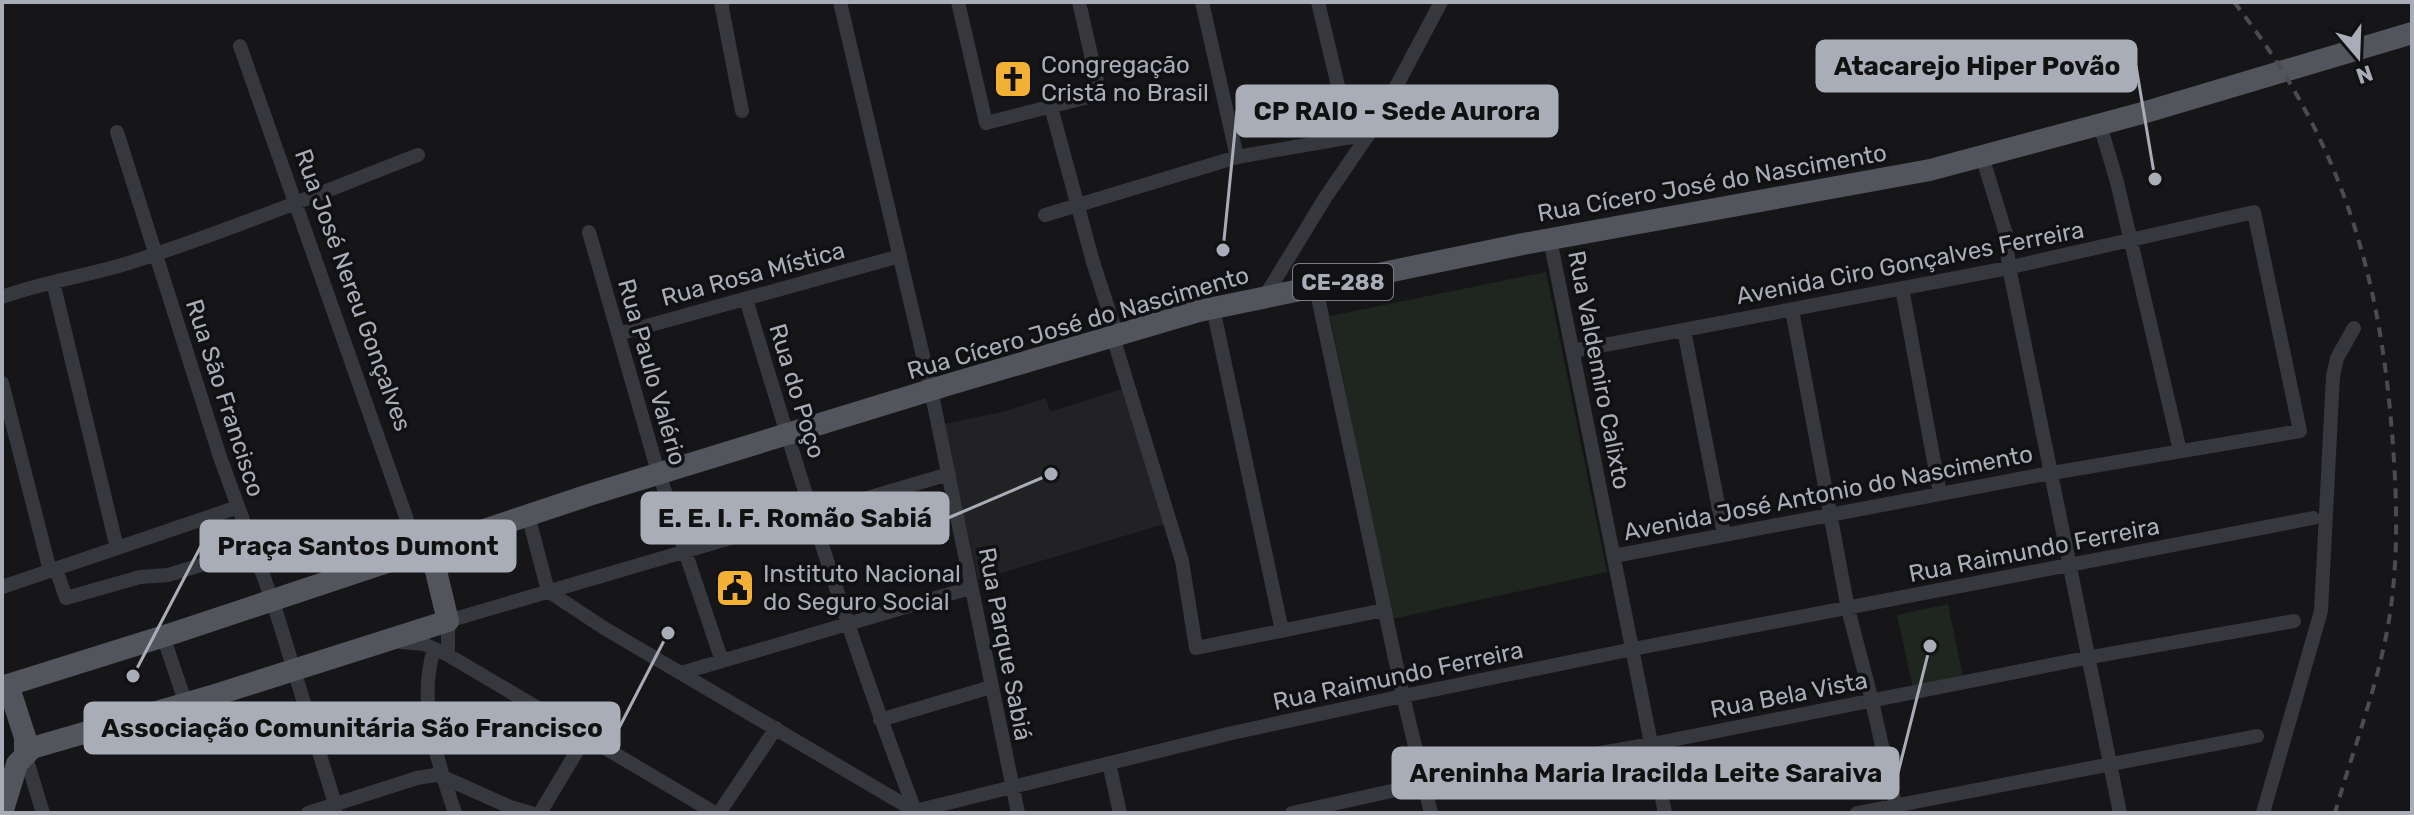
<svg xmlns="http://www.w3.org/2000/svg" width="2414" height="815" font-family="Rubik,sans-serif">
<rect width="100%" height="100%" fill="#161618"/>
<path fill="#222225" d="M1122,389L1164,524L978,580L944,424L1002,412L1046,398L1050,412Z"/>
<path fill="#1e261f" d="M1546,272L1607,572L1392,619L1330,316Z
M1948,604L1963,677L1913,688L1897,615Z"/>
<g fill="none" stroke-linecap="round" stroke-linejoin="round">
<path stroke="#37383d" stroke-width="14" d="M723,2L721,3L742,111
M840,2L931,390L1018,813
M958,2L986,123L1100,94L1079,2
M1202,2L1237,157
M1318,2L1350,136
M240,46L418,551
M1051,107L1093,262L1117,336
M2100,125L2117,182L2180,451
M117,132L220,457L275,608L335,804V813
M1982,156L2006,234L2009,267L2120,813
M1045,215L1237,157L1369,134
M589,232L656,465L722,661
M1550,239L1665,813
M53,282L117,548
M1316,288L1403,696L1431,813
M1902,288L1940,494
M2,297C46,281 93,275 138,260C233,229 325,191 418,155
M1264,298L1325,198L1379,119L1441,2
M746,299C798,472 851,644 916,813
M1213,308L1282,631
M1792,310L1848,609L1872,701L1897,813
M1684,330L1724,535
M618,334L900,256
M1113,337L1182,561L1196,648L1384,610
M1573,351L1998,270L2254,212L2300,431L2040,475L1614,556
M2,383L50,571
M528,515L548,591L604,628L915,811L1232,733L1403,696L1633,649L2313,518
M56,569L66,598L140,577L168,575L254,549
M2,587L238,507
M163,636L186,704
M401,642L424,644L448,655L715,813
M434,649C417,705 437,759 455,813
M448,655V621L949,474
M681,673L970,588
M880,720L991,687
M25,754L43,813
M1109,763L1120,813
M308,813L417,778L435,775L443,777L510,807L531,813
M540,813L586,736
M719,813L776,728
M1292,813L1423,784L1652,744L2091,657L2294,621
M1857,813L2257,736
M2263,813L2321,611L2333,376L2337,358L2354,328"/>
<path stroke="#53555c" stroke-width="22" d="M25,754V737L8,685L174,633L589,495L947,385L1199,311L1523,244L1930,170L2146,112L2412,33
M2,813L17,764L32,748L215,695L448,621L430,546"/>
<path stroke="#4a4c52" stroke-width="4" stroke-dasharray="10 8" stroke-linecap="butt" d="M2234,2C2338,135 2379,266 2392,433C2397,495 2399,558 2389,620C2378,686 2353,749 2335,813"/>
</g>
<defs>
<g id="church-square" transform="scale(2)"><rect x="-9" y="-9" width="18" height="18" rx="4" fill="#f2b134" stroke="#111113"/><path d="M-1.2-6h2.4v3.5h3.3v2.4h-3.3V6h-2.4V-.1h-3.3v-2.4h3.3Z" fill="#111"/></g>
<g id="civic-square" transform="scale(2)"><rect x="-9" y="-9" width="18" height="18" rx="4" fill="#f2b134" stroke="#111113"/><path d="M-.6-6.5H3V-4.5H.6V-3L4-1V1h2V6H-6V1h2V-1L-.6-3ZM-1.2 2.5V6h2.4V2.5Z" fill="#111"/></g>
</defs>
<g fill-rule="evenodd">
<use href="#church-square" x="1013" y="79"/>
<use href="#civic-square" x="735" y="588"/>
</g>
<g text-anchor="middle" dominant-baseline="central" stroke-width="7" stroke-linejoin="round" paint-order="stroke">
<rect fill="#111113" stroke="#7b7e86" stroke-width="2" x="1293" y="264" width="100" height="36" rx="6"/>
<g font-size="22" font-weight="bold" fill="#a8adb8">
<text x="1343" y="282">CE-288</text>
</g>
<g font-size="24" fill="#a8adb8" stroke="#111113" text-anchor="start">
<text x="1041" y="65">Congregação<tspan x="1041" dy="28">Cristã no Brasil</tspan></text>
<text x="763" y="574">Instituto Nacional<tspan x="763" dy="28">do Seguro Social</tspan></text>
</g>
<g font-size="24" fill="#a8adb8" stroke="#111113">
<text transform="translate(1712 183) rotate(-10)">Rua Cícero José do Nascimento</text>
<text transform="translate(1910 263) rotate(-11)">Avenida Ciro Gonçalves Ferreira</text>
<text transform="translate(753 274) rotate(-15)">Rua Rosa Mística</text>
<text transform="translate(353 290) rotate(70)">Rua José Nereu Gonçalves</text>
<text transform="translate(1078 323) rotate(-16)">Rua Cícero José do Nascimento</text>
<text transform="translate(1599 370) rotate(79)">Rua Valdemiro Calixto</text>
<text transform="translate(652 372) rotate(74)">Rua Paulo Valério</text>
<text transform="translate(797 391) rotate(73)">Rua do Poço</text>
<text transform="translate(225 398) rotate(72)">Rua São Francisco</text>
<text transform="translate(1828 493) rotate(-11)">Avenida José Antonio do Nascimento</text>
<text transform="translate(2034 550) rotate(-11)">Rua Raimundo Ferreira</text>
<text transform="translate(1005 644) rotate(79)">Rua Parque Sabiá</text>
<text transform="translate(1398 676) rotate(-12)">Rua Raimundo Ferreira</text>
<text transform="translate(1789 695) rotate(-11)">Rua Bela Vista</text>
</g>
</g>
<path fill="none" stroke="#a8adb8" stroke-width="3" d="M2155 179L2136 66M1223 250L1237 111M1051 474L948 518M133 676L201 546M668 633L619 728M1930 646L1898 773"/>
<g fill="#a8adb8" stroke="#111113" stroke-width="3">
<circle cx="2155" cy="179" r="8"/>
<circle cx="1223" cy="250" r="8"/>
<circle cx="1051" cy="474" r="8"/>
<circle cx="133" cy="676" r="8"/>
<circle cx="668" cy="633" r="8"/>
<circle cx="1930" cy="646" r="8"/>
</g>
<g fill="#a8adb8" stroke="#a8adb8" stroke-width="3">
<rect x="1817" y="41" width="319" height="50" rx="8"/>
<rect x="1237" y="86" width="320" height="50" rx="8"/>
<rect x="642" y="493" width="306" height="50" rx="8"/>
<rect x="201" y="521" width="314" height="50" rx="8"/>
<rect x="85" y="703" width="534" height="50" rx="8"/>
<rect x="1393" y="748" width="505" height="50" rx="8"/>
</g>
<g font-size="26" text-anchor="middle" font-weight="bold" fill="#111">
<text x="1977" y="75">Atacarejo Hiper Povão</text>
<text x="1397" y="120">CP RAIO - Sede Aurora</text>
<text x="795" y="527">E. E. I. F. Romão Sabiá</text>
<text x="358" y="555">Praça Santos Dumont</text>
<text x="352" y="737">Associação Comunitária São Francisco</text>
<text x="1646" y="782">Areninha Maria Iracilda Leite Saraiva</text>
</g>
<rect width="2414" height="815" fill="none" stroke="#a8adb8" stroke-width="8"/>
<g transform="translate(2358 56) rotate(161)" stroke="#111113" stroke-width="6" paint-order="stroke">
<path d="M0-6L14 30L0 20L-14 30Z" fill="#a8adb8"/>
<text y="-12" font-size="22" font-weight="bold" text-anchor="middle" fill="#a8adb8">N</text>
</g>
</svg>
